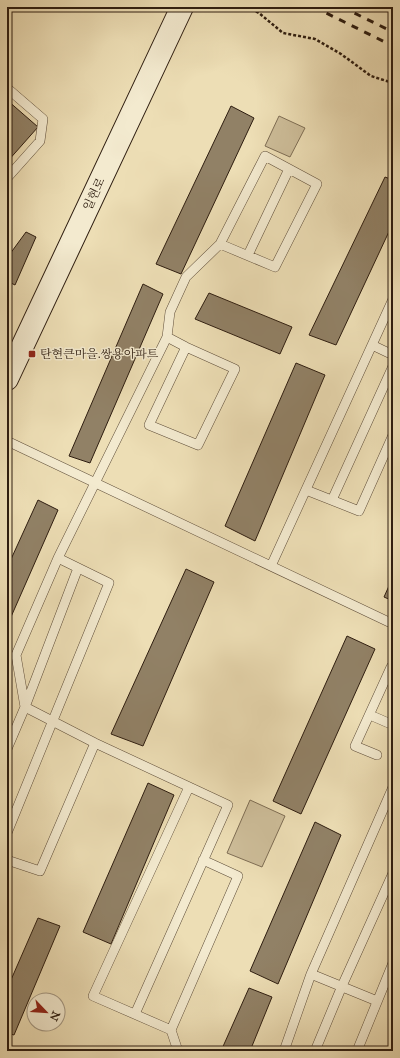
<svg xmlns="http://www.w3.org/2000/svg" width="400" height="1058" font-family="'IM FELL Great Primer','Noto Serif KR',serif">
<rect width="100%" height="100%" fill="#eddeb5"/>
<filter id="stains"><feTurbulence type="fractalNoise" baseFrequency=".005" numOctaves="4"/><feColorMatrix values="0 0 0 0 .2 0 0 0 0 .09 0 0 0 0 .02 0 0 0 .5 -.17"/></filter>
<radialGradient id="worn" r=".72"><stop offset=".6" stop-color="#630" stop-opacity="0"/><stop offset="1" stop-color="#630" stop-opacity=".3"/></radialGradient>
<path fill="#cdbd99" stroke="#7e6d54" d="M279,116L305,128L290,157L265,146Z
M250,800L285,816L262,867L227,853Z"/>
<path fill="#918166" stroke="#2e1d10" d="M7,100L38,127L7,162Z
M231,106L254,118L181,274L156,264Z
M385,177L393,180V223L336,345L309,335Z
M26,232L36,237L15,285L7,281V258Z
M143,284L163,294L90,463L69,456Z
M209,293L292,327L280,354L195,319Z
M296,363L325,375L255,541L225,526Z
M38,500L58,510L7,626V568Z
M186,569L214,582L143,746L111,734Z
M393,577V601L384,597Z
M347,636L375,649L301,814L273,801Z
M7,699L10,701L7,709Z
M148,783L174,795L111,944L83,932Z
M315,822L341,835L278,984L250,971Z
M38,918L60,926L14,1035L7,1033V989Z
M249,988L272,997L250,1051H221Z"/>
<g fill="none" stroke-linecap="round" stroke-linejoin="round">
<g stroke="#5e4d39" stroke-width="10">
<path id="service" d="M7,88L43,119L40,141L7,178
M248,255L289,169
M167,337L186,347L235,369L198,445L149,425L186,347
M372,345L393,355
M7,441L393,624
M306,490L359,511L393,435
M332,500L393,366
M271,566L393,299
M370,715L393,725
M7,749L25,707L78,568
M377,755L355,746L391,667
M7,833L109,583L58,558
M7,860L40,871L95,743
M311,974L377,1001
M135,1014L228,805L95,743L25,707L16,655L58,558L167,337L170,312L186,277L220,244L265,156L317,184L275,267L220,244
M171,1030L93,996L189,787
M178,1051L171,1030L238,876L203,860
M284,1051L311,974L393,787
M315,1051L342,986L393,873
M357,1051L393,963"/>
</g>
<g stroke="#2e1d10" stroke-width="24">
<path id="secondary" d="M7,379L182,7"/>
</g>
<path stroke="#2e1d10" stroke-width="2.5" stroke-dasharray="3 2" stroke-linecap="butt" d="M247,7L259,13L283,33L315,39L341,54L371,76L393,83"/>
<use href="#service" stroke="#f3eacf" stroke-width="9"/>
<use href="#secondary" stroke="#f3eacf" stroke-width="22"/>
<path stroke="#2e1d10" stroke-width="3" stroke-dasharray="7 7" stroke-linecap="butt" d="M314,7L393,46
M342,7L393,32"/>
</g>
<rect fill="#8f2418" stroke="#f3eacf" stroke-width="1.5" x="28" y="350" width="8" height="8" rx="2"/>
<g text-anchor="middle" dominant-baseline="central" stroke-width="3" stroke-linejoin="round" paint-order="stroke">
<g font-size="12" fill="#2e1d10" stroke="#f3eacf">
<text transform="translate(94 194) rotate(-65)">일현로</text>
</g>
<g font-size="12" fill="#2e1d10" stroke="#f3eacf" text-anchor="start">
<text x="40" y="354">탄현큰마을.쌍용아파트</text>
</g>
</g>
<rect width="400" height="1058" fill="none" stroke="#eddeb5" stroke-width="24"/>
<rect x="8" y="8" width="384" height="1042" fill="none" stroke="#2e1d10" stroke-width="2"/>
<rect x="12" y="12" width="376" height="1034" fill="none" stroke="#2e1d10"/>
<g transform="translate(46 1012) rotate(115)"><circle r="19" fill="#f3eacf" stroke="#a49883"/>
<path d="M0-3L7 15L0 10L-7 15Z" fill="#8f2418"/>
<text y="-6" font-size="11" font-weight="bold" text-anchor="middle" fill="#2e1d10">N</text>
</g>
<rect width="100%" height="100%" filter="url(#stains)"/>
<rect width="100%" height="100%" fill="url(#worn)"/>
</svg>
